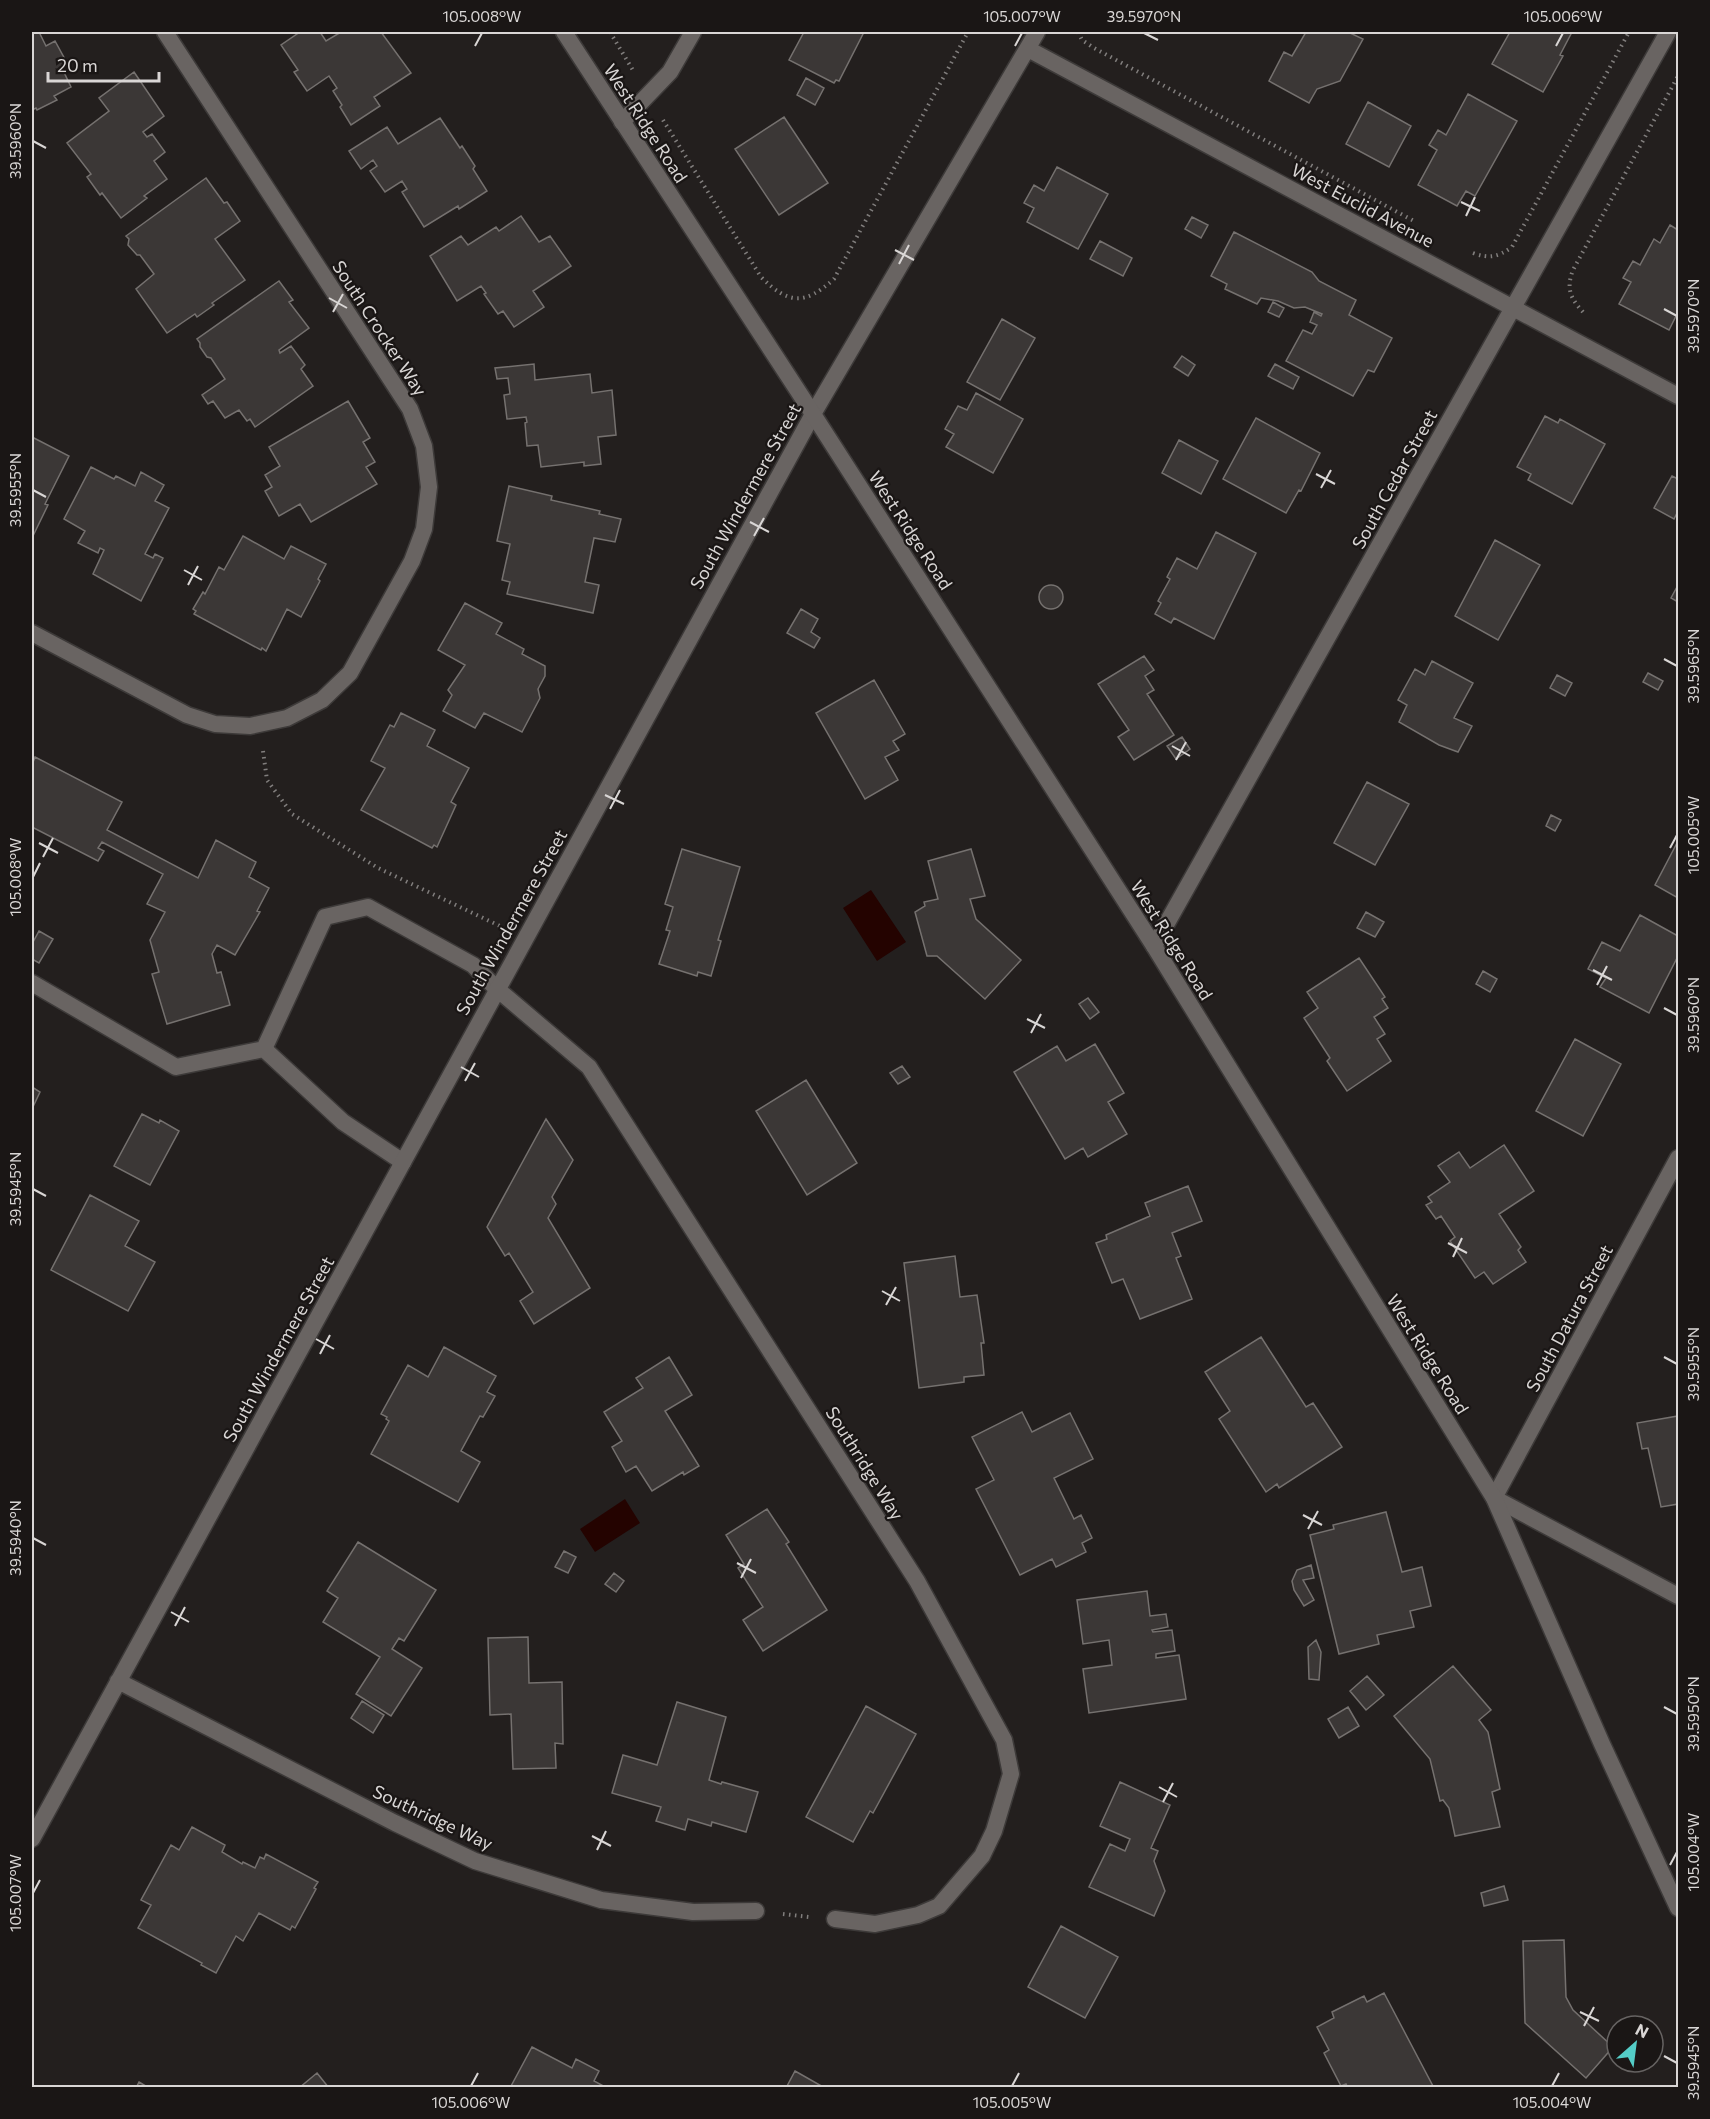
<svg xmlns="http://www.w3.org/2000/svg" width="1710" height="2119" font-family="Commissioner,sans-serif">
<rect width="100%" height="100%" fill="#231f1e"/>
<path fill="#240300" d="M871,890L906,942L877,961L843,908Z
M625,1499L640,1523L595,1552L580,1529Z"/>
<path fill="#3b3736" stroke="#75716f" stroke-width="1.5" d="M32,32H39L46,46L55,41L67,63L61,66L71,87L54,96L57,100L37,110L36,108L32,110Z
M300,32H320L326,41L341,32H381L411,73L374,97L380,106L351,125L340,107L342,105L333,91L337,88L329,76L307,91L294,72L298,70L281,45Z
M804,32H864L839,81L836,80L834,83L789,60Z
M1306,32H1348L1363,39L1340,81L1317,89L1309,103L1269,81L1284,52L1292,56Z
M1510,32H1572L1560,55L1563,56L1543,92L1492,64Z
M134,72L164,116L143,132L147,137L152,134L165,152L154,161L167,179L144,196L147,198L121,218L102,193L100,195L87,177L91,174L67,143L109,111L99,98Z
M806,78L824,88L815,105L797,95Z
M1468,94L1517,121L1475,196L1466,191L1457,206L1418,185L1437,150L1429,145L1438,130L1446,135Z
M1368,102L1411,126L1389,167L1346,144Z
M784,117L828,183L779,215L735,149Z
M440,118L460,148L462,146L475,166L473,169L487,191L459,209L458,206L424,227L402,192L407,189L402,181L385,192L370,171L377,166L373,160L361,169L349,151L387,127L398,144Z
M1057,167L1108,194L1078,249L1027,222L1034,208L1024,203L1034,185L1044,191Z
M206,178L224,203L227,202L240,221L215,239L245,280L212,303L214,305L197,317L195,314L167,333L136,289L154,274L140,255H137L128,245L129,239L126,236Z
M521,216L539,242L550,236L571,266L533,291L544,307L514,327L503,311L498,314L484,294L486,293L481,286L457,301L430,256L461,236L468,245L496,227L499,231Z
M1192,217L1208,225L1201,238L1185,229Z
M1670,225L1678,230V312L1669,330L1619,304L1631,282L1623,278L1633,261L1640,265L1654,239L1660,243Z
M1234,232L1312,272L1319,281L1356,300L1349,315L1392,338L1374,372L1368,370L1353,396L1286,361L1303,330L1312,334L1317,325L1310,322L1314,312L1321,316L1322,314L1305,307L1294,308L1278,301L1261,298L1257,304L1225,289L1227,284L1211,276Z
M1100,241L1132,258L1123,276L1090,259Z
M279,281L293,300L289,302L309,328L279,350L280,353L291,346L305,365L301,369L313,386L255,427L250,419L247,421L239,410L225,418L213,401L208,404L202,395L225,379L211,358L207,357L200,347V343L197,339Z
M1273,302L1284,308L1279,317L1268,312Z
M1002,319L1035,338L1000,400L967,382Z
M1182,356L1195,365L1188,376L1174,367Z
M534,364L535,380L590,374L592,393L612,390L616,435L598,437L601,464L584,466V462L541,467L538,445L527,446L525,423L527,422L526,417L507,419L504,395L510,394L508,378L497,379L495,368Z
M1275,364L1299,377L1293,389L1268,376Z
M976,393L1023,419L993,473L946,447L954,434L945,429L958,406L967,410Z
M348,401L370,438L363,442L375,462L366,467L377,484L311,522L300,504L279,516L265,491L272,487L265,475L280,466L269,447Z
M1545,416L1558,423L1560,419L1605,444L1572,504L1528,480L1531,474L1517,467Z
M1256,418L1320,453L1301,491L1299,490L1286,513L1223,479Z
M32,437L69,456L45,504L48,505L32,538Z
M1179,440L1218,461L1201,494L1162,473Z
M91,467L114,479L116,476L135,486L141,472L164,485L155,501L169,508L145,554L153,558L155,554L163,558L141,601L93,574L104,550L100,548L98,553L78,543L85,531L64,519Z
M1672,476L1678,479V511L1674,519L1654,508Z
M509,486L552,496L551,500L600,511L599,514L621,519L615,542L594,538L585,582L599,585L593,613L507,594L510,582L502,580L510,544L497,541Z
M1216,532L1256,553L1214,639L1174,618L1171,623L1155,614L1161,603L1158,601L1170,579L1167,577L1177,558L1197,569Z
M243,536L284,559L291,546L326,564L318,579L320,581L301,617L287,609L266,651L262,648L261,650L194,614L196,611L193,609L203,592L205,594L219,567L224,570Z
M1495,540L1540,565L1498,640L1455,616Z
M1678,585V602L1671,598Z
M1039 597a12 12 0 1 1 24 0a12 12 0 1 1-24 0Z
M465,603L502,623L496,634L524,649L522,654L545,666V676L538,689L540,698L522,732L484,713L475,728L443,711L452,695L448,690L465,665L438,650Z
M801,609L818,619L811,632L820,638L814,648L787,633Z
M1144,656L1154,670L1145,676L1154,690L1147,694L1174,735L1134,760L1118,737L1129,730L1098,684Z
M1432,661L1473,683L1454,718L1472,726L1458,752L1439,745L1399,722L1407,705L1398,700L1415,669L1425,675Z
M1648,673L1663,681L1658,690L1643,682Z
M1557,675L1572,683L1565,696L1550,688Z
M874,680L905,734L893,741L899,750L885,757L898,780L865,799L816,713Z
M401,713L435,730L427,746L469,768L451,802L456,805L437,847L434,845L432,848L361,810L385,768L371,761L390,725L394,727Z
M1182,737L1190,749L1176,759L1167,746Z
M35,757L122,802L107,830L198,878L216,840L256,862L249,877L269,888L257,911L260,912L235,955L217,945L212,954L217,973L221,972L230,1005L167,1024L152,974L159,972L150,940L165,912L147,904L163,874L102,842L98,848L104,851L98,861L32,827V829V765Z
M1367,782L1409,804L1375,865L1334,843Z
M1551,815L1561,820L1555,831L1546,826Z
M1678,841V898L1655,885Z
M682,849L740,867L718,940L721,941L711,976L698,972L697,976L659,964L670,931L666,930L673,907L665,904Z
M971,849L985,896L970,899L976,919L1021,960L985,999L937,956H927L915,912L925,906L924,902L938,899L928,861Z
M1366,912L1384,922L1375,937L1357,928Z
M1640,915L1678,936V956L1649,1013L1600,987L1606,978L1588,969L1602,942L1620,951Z
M39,931L53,939L39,963L32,959V944Z
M1359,958L1385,997L1382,999L1388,1008L1374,1017L1385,1034L1377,1039L1391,1061L1347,1091L1327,1061L1330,1058L1304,1018L1318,1008L1307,992Z
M1483,971L1497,979L1490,992L1476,984Z
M1088,998L1099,1012L1090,1019L1079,1004Z
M1575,1039L1621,1064L1583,1136L1536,1111Z
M1095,1044L1124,1093L1108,1102L1127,1134L1088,1157L1083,1148L1065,1159L1014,1072L1057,1046L1066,1061Z
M902,1066L910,1077L898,1084L890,1073Z
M806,1080L857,1163L807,1195L756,1111Z
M32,1087L40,1092L32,1109Z
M142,1114L159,1123L160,1120L179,1131L150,1185L114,1166Z
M546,1119L573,1160L552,1197L556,1204L548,1218L590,1288L534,1324L520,1301L533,1292L509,1253L505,1256L487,1227Z
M1504,1145L1534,1191L1499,1214L1521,1247L1518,1250L1526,1262L1493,1284L1484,1272L1475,1278L1450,1241L1455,1237L1441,1216L1436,1219L1426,1205L1432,1202L1428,1197L1450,1182L1438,1166L1459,1152L1470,1168Z
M1188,1186L1202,1221L1172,1233L1181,1256L1176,1258L1192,1299L1140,1319L1123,1279L1112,1283L1096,1243L1107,1239L1106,1235L1150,1216L1145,1203Z
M90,1195L139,1221L125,1246L155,1262L128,1311L51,1270Z
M955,1256L960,1297L977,1295L984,1343H981L984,1375L964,1377V1382L919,1388L904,1263Z
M1261,1337L1306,1407L1313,1403L1342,1447L1279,1488L1277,1484L1266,1492L1219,1419L1230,1411L1205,1372Z
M444,1347L496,1376L487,1392L495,1396L483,1417L480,1416L461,1451L480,1462L458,1502L371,1454L389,1421L386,1419L387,1417L381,1414L408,1365L428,1377Z
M669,1357L692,1395L665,1411L699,1466L684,1475L683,1472L652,1491L636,1466L626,1472L612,1447L622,1441L604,1412L643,1388L636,1378Z
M1022,1412L1032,1432L1070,1413L1093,1459L1054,1478L1074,1519L1081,1515L1092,1538L1082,1543L1086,1552L1056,1567L1052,1559L1020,1575L976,1489L994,1480L972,1437Z
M1678,1416V1504L1661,1507L1648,1448L1642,1449L1637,1423Z
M767,1509L789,1542L786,1544L827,1610L763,1651L743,1620L763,1607L738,1568L744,1564L726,1535Z
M1386,1512L1402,1572L1422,1567L1431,1606L1410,1611L1414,1627L1377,1635L1379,1644L1339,1654L1310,1535L1334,1529L1333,1525Z
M358,1542L436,1590L404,1641L399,1638L392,1649L422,1668L391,1716L356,1694L380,1657L323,1622L338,1598L327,1591Z
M564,1551L576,1557L568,1573L555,1567Z
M1311,1565L1314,1578L1303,1580L1314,1600L1304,1606L1294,1590L1292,1581L1297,1570Z
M614,1573L624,1581L616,1592L605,1584Z
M1147,1591L1150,1616L1166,1614L1168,1627L1152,1630L1153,1632L1172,1630L1175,1651L1156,1654V1658L1179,1655L1186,1699L1089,1713L1083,1669L1112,1665L1109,1640L1083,1644L1077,1600Z
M528,1637L529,1683L562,1682L563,1744L555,1743L556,1768L513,1769L511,1714L490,1715L488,1638Z
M1316,1640L1321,1652L1319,1680L1309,1679L1308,1647Z
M1453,1666L1491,1710L1479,1720L1488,1732L1500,1789L1492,1792L1500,1827L1455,1836L1449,1808L1443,1800L1440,1801L1430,1759L1394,1716Z
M1367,1676L1384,1695L1366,1710L1350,1691Z
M362,1701L384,1715L373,1733L351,1718Z
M677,1702L726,1717L709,1780L721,1784L722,1782L758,1792L746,1832L712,1822L711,1826L688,1819L685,1830L656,1821L661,1807L612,1793L623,1755L657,1765Z
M866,1706L916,1734L873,1813L870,1811L853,1842L806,1817Z
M1348,1707L1359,1726L1339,1738L1328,1719Z
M1120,1782L1170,1805L1151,1848L1158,1851L1154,1861L1165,1891L1154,1916L1089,1887L1110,1844L1125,1851L1130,1839L1100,1826Z
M192,1827L225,1845L222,1852L242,1864L243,1862L255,1868L260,1857L264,1859L266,1854L318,1882L314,1888L316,1889L295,1928L292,1926L290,1930L259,1913L243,1941L236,1936L216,1973L201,1965L202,1963L138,1928L151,1905L141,1900L171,1845L179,1850Z
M1504,1886L1508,1900L1484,1906L1481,1893Z
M1061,1926L1118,1957L1085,2018L1028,1987Z
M1564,1940L1566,1997L1573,2010L1613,2047L1586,2078L1525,2023L1523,1941Z
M1384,1993L1434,2088H1348L1346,2084L1341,2086L1324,2053L1329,2050L1317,2027L1334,2018L1332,2012L1364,1996L1367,2002Z
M532,2047L572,2068L576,2059L599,2071L594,2081L607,2088H510Z
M795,2071L825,2088H786Z
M317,2073L329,2088H299Z
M139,2082L149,2088H136Z"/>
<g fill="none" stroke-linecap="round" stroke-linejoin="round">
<g stroke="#3d3a39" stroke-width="19">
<path id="service" d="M622,122L670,72L693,32
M32,983L176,1067L264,1049L343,1122L403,1162
M264,1049L325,917L368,907L473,965L497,989"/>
</g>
<g stroke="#3d3a39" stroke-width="19">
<path id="minor" d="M1028,49L1678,396
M32,633L187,715L215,724L250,726L287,718L322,700L350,673L412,561L424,529L429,487L424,446L410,409L165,32
M1154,946L1668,32
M497,989L589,1067L917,1581L1004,1740L1011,1774L994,1831L982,1856L939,1906L918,1915L875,1924L835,1919
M1678,1158L1494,1498L1678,1596
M118,1681L395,1823L475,1861L601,1900L693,1912L756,1911
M32,1839L813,414L1037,32"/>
</g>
<g stroke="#3d3a39" stroke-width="19">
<path id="tertiary" d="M564,32L813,414L1154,946L1494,1498L1602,1744L1678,1908"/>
</g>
<path stroke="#817e7d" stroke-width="4" stroke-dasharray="1.5 4.5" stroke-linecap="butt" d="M610,32L634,72
M1078,32L1082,40L1094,48L1414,221
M663,120L761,277C789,305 805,305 834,279L968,32
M1473,253C1489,259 1498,257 1512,247L1629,32
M1583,312C1570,298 1566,288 1573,270L1678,76
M263,751L267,780L292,814L378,868L502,927
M783,1914L809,1917"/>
<use href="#service" stroke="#696462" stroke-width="16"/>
<use href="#minor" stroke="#696462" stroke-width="16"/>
<use href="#tertiary" stroke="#696462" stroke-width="16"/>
</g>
<path fill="none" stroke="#d9d6d5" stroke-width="2" d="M1144,33L1158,40M475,46L482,33M1015,46L1022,33M1556,46L1563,33M33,141L46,148M1461,202L1480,211M1466,216L1475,197M895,250L914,260M899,264L909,245M329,298L347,308M1664,309L1677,316M333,312L343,294M1316,474L1335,484M1321,488L1331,470M33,490L46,497M750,522L769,532M754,536L764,518M184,570L202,580M188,585L198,566M1664,659L1677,666M1172,746L1190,756M1176,760L1186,742M605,795L624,804M610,809L620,790M39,843L58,853M1670,848L1677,835M43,857L53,838M33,877L40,863M1593,970L1612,980M1597,985L1607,966M1664,1008L1677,1015M1027,1019L1045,1028M1031,1033L1041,1014M461,1067L479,1077M465,1081L475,1063M33,1189L46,1196M1448,1243L1467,1253M1453,1257L1462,1238M882,1291L900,1301M886,1305L896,1287M316,1339L334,1349M320,1354L330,1335M1664,1357L1677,1364M1303,1515L1322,1525M1308,1529L1318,1511M33,1538L46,1545M737,1563L756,1573M741,1578L751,1559M171,1612L189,1622M175,1626L185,1607M1664,1707L1677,1714M1159,1787L1177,1797M1163,1802L1173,1783M592,1836L611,1846M597,1850L606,1831M1670,1865L1677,1852M33,1893L40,1880M1580,2012L1599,2021M1584,2026L1594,2007M1664,2056L1677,2063M471,2086L478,2073M1012,2086L1019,2073M1552,2086L1559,2073"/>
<g text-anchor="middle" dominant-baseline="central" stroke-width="4.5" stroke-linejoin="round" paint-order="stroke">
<g font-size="18" fill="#d9d6d5" stroke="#1a1615">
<text transform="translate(646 123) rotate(57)">West Ridge Road</text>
<text transform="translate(1363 205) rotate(28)">West Euclid Avenue</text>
<text transform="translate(380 328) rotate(57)">South Crocker Way</text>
<text transform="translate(1394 479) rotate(-61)">South Cedar Street</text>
<text transform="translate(745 496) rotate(-61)">South Windermere Street</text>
<text transform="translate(911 530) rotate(57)">West Ridge Road</text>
<text transform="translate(511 922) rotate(-61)">South Windermere Street</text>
<text transform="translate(1172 940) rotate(58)">West Ridge Road</text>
<text transform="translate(1569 1318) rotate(-62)">South Datura Street</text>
<text transform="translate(278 1349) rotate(-61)">South Windermere Street</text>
<text transform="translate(1428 1354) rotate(58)">West Ridge Road</text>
<text transform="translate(865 1463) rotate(58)">Southridge Way</text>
<text transform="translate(433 1817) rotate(25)">Southridge Way</text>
</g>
</g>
<rect width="1710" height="2119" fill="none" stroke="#1a1615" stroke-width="66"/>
<g transform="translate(1635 2044) rotate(28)"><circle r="28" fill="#1a1615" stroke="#666362" stroke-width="1.5"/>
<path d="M0-4.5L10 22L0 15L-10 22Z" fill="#54cdc7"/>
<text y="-9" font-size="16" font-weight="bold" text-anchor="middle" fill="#d9d6d5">N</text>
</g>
<path d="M48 72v9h111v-9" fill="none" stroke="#d9d6d5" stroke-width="3"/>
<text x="57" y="72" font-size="18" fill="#d9d6d5" stroke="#1a1615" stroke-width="4.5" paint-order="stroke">20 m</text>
<rect x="33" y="33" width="1644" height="2053" fill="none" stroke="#d9d6d5" stroke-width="2"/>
<g font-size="15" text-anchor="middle" fill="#d9d6d5">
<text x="482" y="22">105.008°W</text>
<text x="1022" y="22">105.007°W</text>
<text x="1144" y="22">39.5970°N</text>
<text x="1563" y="22">105.006°W</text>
<text transform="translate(16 141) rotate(-90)" y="5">39.5960°N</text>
<text transform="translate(1694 316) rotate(-90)" y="5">39.5970°N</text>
<text transform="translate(16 490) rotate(-90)" y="5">39.5955°N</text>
<text transform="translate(1694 666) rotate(-90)" y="5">39.5965°N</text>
<text transform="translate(1694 835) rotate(-90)" y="5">105.005°W</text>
<text transform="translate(16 877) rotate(-90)" y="5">105.008°W</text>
<text transform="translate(1694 1015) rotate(-90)" y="5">39.5960°N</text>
<text transform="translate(16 1189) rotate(-90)" y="5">39.5945°N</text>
<text transform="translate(1694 1364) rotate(-90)" y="5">39.5955°N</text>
<text transform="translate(16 1538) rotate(-90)" y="5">39.5940°N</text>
<text transform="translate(1694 1714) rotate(-90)" y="5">39.5950°N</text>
<text transform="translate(1694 1852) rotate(-90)" y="5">105.004°W</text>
<text transform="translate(16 1893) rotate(-90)" y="5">105.007°W</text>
<text transform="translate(1694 2063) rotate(-90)" y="5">39.5945°N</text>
<text x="471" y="2108">105.006°W</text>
<text x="1012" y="2108">105.005°W</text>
<text x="1552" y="2108">105.004°W</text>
</g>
</svg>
